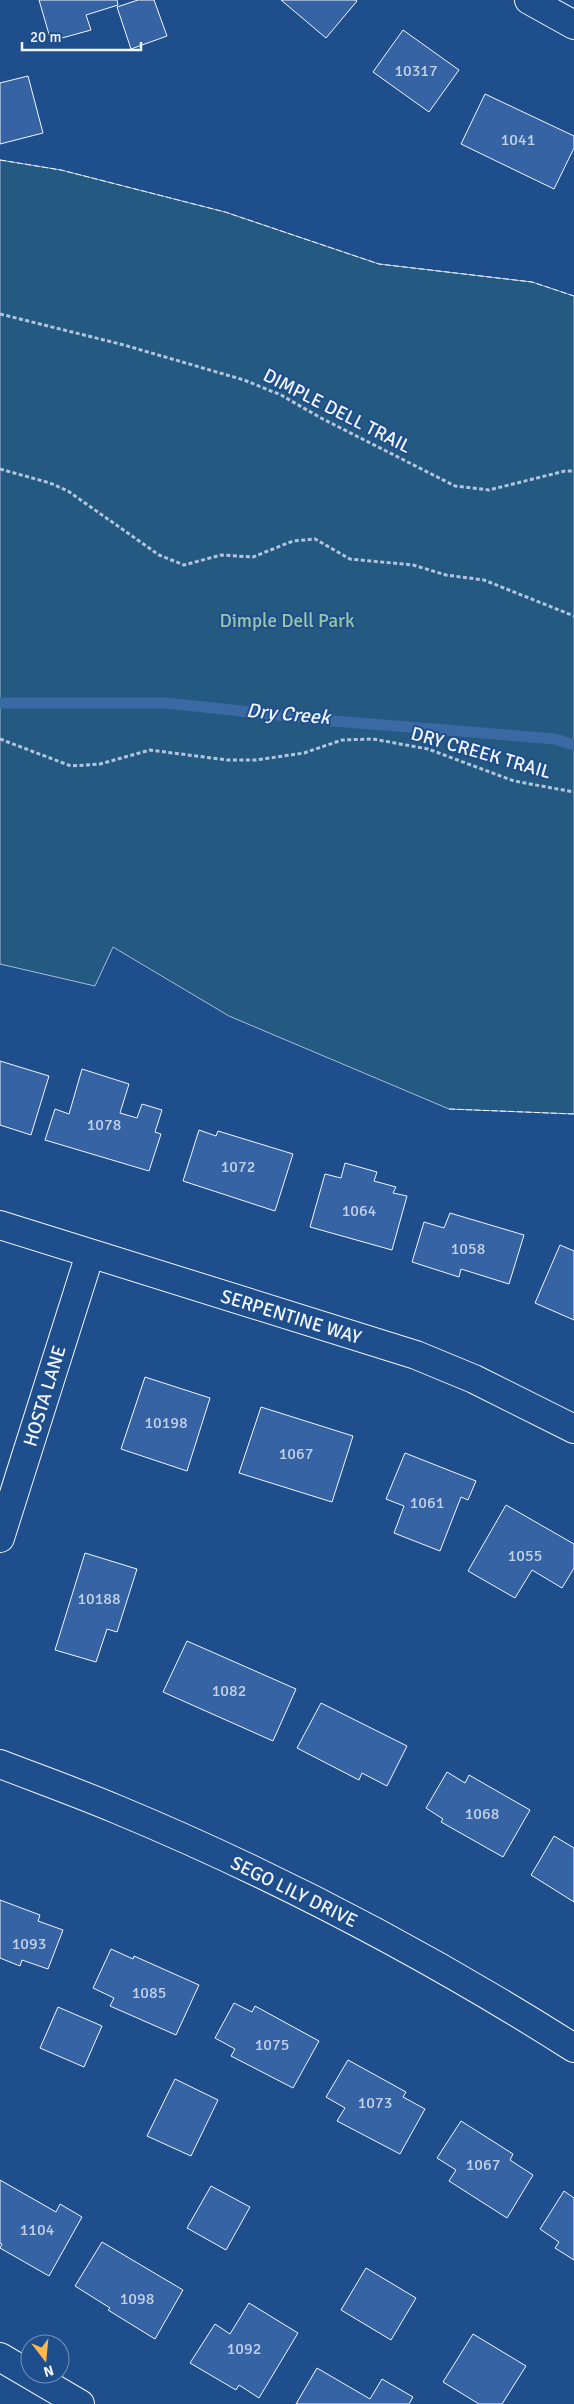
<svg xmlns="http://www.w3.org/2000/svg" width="574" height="2404" font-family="Signika,sans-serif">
<rect width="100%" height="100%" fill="#1f4e8c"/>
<path fill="#245a82" stroke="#a8bbd7" d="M0,160L61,170L225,212L379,264L532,282L574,296V1114L449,1109L229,1016L113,947L95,986L0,964Z"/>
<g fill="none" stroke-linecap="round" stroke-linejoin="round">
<path stroke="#3b69a3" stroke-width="11" d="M0,703H166L334,721L555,739L574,745"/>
</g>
<path fill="#3563a3" stroke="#f2f6ff" d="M39,0H117L118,5L86,15L91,30L51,41Z
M138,0H154L167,36L131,49L117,7Z
M281,0H356L357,1L326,38Z
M403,30L459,70L429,112L373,72Z
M28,76L43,133L0,144V83Z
M485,94L574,136V148L554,189L461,144Z
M0,1061L49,1076L31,1135L0,1125Z
M82,1069L129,1084L120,1113L137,1118L142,1104L162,1110L155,1132L161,1134L149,1171L45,1140L55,1109L69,1114Z
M199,1130L216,1136L218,1131L293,1154L275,1211L183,1181Z
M345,1163L377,1172L374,1181L396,1187L393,1193L407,1196L392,1250L310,1227L325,1174L341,1178Z
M450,1213L524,1235L509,1284L461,1269L459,1277L412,1262L424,1222L444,1228Z
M560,1245L574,1251V1320L535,1303Z
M145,1377L210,1398L187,1471L121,1449Z
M261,1407L353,1436L332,1502L239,1473Z
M405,1453L476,1481L468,1500L461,1497L440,1551L394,1533L404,1506L386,1499Z
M506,1505L574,1544V1568L562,1588L532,1570L515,1598L468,1571Z
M85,1553L137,1569L117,1632L107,1629L96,1662L55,1650Z
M187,1641L296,1689L273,1741L163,1692Z
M321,1703L407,1746L387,1786L362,1773L359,1780L297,1748Z
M447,1772L465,1783L469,1775L530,1810L503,1857L441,1822L443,1819L426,1808Z
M554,1836L574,1848V1902L531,1875Z
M0,1900L40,1915L38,1921L63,1930L48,1969L22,1960L20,1966L0,1958Z
M111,1949L133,1959L134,1956L199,1985L176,2035L110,2006L114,1998L93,1988Z
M234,2003L252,2012L255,2006L319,2041L293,2088L231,2056L235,2049L215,2038Z
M58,2007L102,2026L84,2067L40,2048Z
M348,2060L406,2092L403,2097L425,2109L400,2154L337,2121L345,2108L326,2097Z
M175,2079L218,2100L191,2156L147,2136Z
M461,2121L513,2154L510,2160L533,2175L507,2218L449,2181L456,2170L437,2158Z
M0,2180L56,2212L60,2204L82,2217L49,2276L0,2248L2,2244L0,2243Z
M211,2186L250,2207L226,2250L187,2228Z
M564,2191L574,2198V2260L555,2248L559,2242L540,2229Z
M102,2242L183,2290L155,2339L108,2310L110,2308L75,2286Z
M366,2268L416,2298L391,2340L341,2310Z
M249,2303L298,2333L259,2398L239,2385L236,2390L190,2363L215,2324L230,2334Z
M473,2334L526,2366L502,2404H479L443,2382Z
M317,2368L370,2399L382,2379L413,2397L409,2404H296Z"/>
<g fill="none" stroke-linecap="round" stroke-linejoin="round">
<g stroke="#f2f6ff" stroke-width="30">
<path id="minor" d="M529,0L574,25
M0,1225L416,1355L474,1379L574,1429
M0,1538L90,1254
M0,2357L80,2404"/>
</g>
<g stroke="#f2f6ff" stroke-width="30">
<path id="major" d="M0,1764C39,1779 78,1793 116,1809C275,1875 429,1956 574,2048"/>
</g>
<path stroke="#b3c4dc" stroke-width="3" stroke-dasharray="4 2.5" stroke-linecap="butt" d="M0,314L124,345L244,380L281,395L321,418L455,486L489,490L565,471H574
M0,469L50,483L68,491L159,555L184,565L221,555L253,557L293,541L315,539L350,559L413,565L446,575L484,580L574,616
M0,739L71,766L100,764L150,750L227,760H256L304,753L342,740L373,739L428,749L514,781L574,792"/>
<use href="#minor" stroke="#1f4e8c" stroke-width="28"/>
<use href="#major" stroke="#1f4e8c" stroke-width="28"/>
<path stroke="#f2f6ff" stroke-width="1" stroke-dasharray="6 2.5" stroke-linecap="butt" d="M0,160L61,170L225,212L379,264L532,282L574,296
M449,1109L574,1114"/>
</g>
<g text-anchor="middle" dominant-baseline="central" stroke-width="4" stroke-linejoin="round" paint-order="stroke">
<g font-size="16" fill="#c3d1e8">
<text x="416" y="71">10317</text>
<text x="518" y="140">1041</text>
<text x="104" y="1125">1078</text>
<text x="238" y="1167">1072</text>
<text x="359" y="1211">1064</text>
<text x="468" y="1249">1058</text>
<text x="166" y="1423">10198</text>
<text x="296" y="1454">1067</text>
<text x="427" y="1503">1061</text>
<text x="525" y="1556">1055</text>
<text x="99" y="1599">10188</text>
<text x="229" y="1691">1082</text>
<text x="482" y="1814">1068</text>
<text x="29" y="1944">1093</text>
<text x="149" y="1993">1085</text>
<text x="272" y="2045">1075</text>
<text x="375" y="2103">1073</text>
<text x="483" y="2165">1067</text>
<text x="37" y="2230">1104</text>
<text x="137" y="2299">1098</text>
<text x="244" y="2349">1092</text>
</g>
<g font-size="19" fill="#f2f6ff" stroke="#1f4e8c">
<text transform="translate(337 411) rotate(27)">DIMPLE DELL TRAIL</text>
<text transform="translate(481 753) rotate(16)">DRY CREEK TRAIL</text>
<text transform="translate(291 1317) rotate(17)">SERPENTINE WAY</text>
<text transform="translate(45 1396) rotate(-73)">HOSTA LANE</text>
<text transform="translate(294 1892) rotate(26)">SEGO LILY DRIVE</text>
</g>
<g font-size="19" fill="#97c8a6" stroke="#1f4e8c">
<text x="287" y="621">Dimple Dell Park</text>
</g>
<g font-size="20" font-style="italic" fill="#f2f6ff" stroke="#1f4e8c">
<text transform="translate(288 714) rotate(5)">Dry Creek</text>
</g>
</g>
<g transform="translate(45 2359) rotate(164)"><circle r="24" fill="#1f4e8c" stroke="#7391ba"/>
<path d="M0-4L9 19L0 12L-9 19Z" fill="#ffb74d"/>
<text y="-8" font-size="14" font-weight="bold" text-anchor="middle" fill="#f2f6ff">N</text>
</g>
<path d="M22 42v8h119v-8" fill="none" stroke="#f2f6ff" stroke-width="2.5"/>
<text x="30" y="42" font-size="15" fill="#f2f6ff" stroke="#1f4e8c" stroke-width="4" paint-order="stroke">20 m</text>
</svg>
